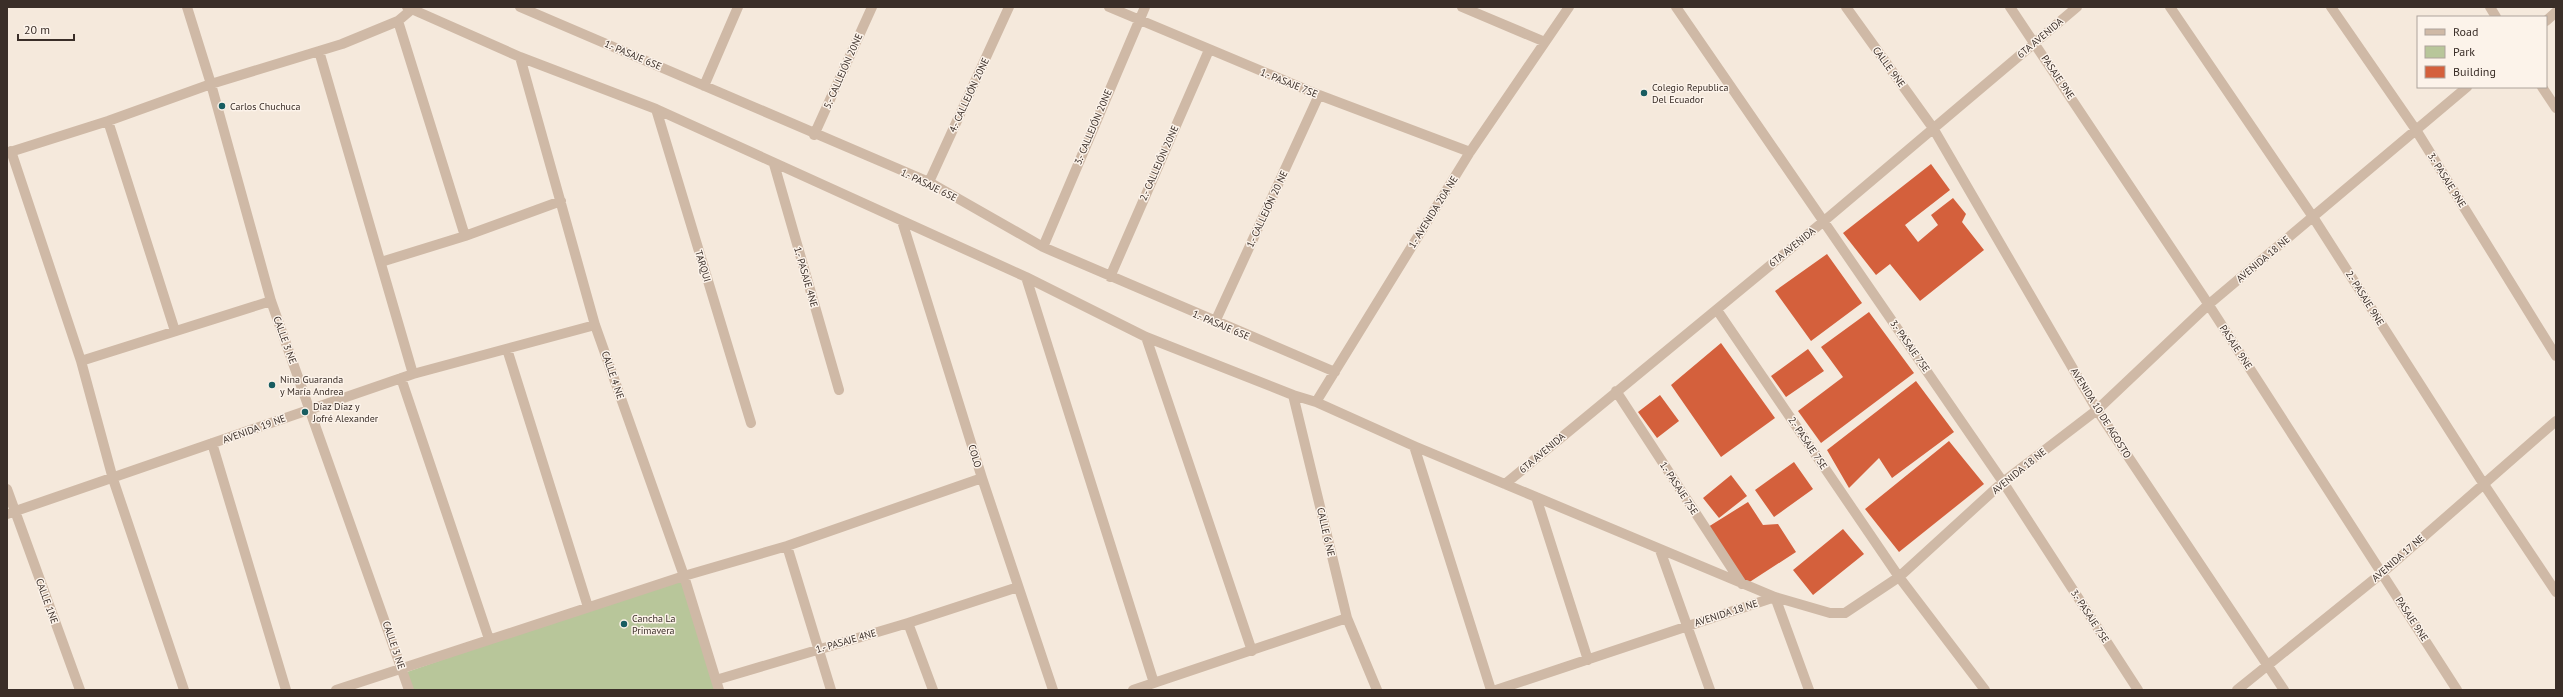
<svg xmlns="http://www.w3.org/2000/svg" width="2563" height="697" font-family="'PT Sans',sans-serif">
<rect width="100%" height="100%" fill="#f5e9dc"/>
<path fill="#b8c69a" d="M687,575L720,690H413L407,672Z"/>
<path fill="#d4603c" d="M1931,164L1950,190L1905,225L1918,242L1938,225L1931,215L1953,198L1966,214L1962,222L1984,250L1920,301L1890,264L1876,275L1843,233Z
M1827,254L1862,303L1811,341L1775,291Z
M1869,312L1914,373L1821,443L1798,411L1843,377L1821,347Z
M1721,343L1775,418L1721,457L1671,385Z
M1808,349L1824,371L1786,397L1771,376Z
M1916,381L1954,432L1892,478L1879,458L1849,488L1827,450Z
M1660,395L1679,421L1657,438L1638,412Z
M1949,441L1984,484L1899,552L1865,509Z
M1794,462L1813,489L1774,517L1755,490Z
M1731,475L1747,496L1719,518L1703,498Z
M1748,502L1763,525L1778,524L1796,552L1745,585L1708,527Z
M1843,529L1864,554L1813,595L1793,570Z"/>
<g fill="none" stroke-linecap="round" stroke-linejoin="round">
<path stroke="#cfb9a6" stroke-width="10" d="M187,7L211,84L271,301L409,690
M407,7L520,57L656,109L1026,277L1146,337L1293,395L1347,618L1377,690
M520,7L929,182L1043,247L1335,372
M1109,7L1319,95L1470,152
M1462,7L1545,42
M1676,7L2003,482L2138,690
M1846,7L1933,128L2097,410L2284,690
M2010,7L2203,296L2457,690
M2170,7L2313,217L2483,483L2556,592
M2331,7L2416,130L2556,356
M2490,7L2496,17
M398,21L465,236
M2546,21L2556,12
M319,51L413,374
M520,57L595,325L684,576L719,690
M704,86L738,7
M2542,87L2556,108
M656,109L751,423
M108,121L175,331
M814,135L872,7
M11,151L81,361L113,479L184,690
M7,153L108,121L211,84L342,44L398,21L411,10
M774,164L839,390
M929,182L1009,7
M902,221L982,478L1053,690
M1043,247L1145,7
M381,262L465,236L561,201
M1026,277L1154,683
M1110,277L1209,50
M1717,310L1899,577L1985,690
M1215,322L1319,95
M1146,337L1252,651
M507,349L588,607
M81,361L271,301
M401,378L489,639
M1616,391L1742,584
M1293,395L1316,402L1470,152L1569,7
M1316,402L1414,446L1775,597L1830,613H1845L1899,577L2003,482L2097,410L2208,305L2467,87
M212,443L286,690
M1414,446L1491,690
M1505,484L1824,221L2077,7
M7,489L80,690
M1536,497L1588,660
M7,514L413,374L595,325
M787,546L831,690
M1660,550L1710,690
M1775,597L1809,690
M908,623L1018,587
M716,680L908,623L933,690
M336,690L684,576L787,546L982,478
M1133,690L1347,618
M1496,690L1775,597
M2237,690L2382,573L2556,421"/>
</g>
<g fill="#185d61" stroke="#fcf3ea" stroke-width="1.5">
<circle cx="1644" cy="93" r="4"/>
<circle cx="222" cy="106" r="4"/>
<circle cx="272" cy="385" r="4"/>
<circle cx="305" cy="412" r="4"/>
<circle cx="624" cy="624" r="4"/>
</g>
<g text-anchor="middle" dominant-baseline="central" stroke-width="3" stroke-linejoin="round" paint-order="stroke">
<g font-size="10" fill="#3a2e28" stroke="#fcf3ea">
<text transform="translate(2040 38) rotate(-40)">6TA AVENIDA</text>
<text transform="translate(633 55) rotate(23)">1.- PASAJE 6SE</text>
<text transform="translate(1889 67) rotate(54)">CALLE 9NE</text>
<text transform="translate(843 71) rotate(-66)">5.- CALLEJÓN 20NE</text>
<text transform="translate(2058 77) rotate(56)">PASAJE 9NE</text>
<text transform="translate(1289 83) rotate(22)">1.- PASAJE 7SE</text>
<text transform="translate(969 95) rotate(-65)">4.- CALLEJÓN 20NE</text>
<text transform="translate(1093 127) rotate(-67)">3.- CALLEJÓN 20NE</text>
<text transform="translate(1159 163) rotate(-66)">2.- CALLEJÓN 20NE</text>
<text transform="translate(2447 180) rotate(58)">3.- PASAJE 9NE</text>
<text transform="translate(929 185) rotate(26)">1.- PASAJE 6SE</text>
<text transform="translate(1267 209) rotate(-65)">1.- CALLEJÓN 20 NE</text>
<text transform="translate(1433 212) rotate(-58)">1.- AVENIDA 20A NE</text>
<text transform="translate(1792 247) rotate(-39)">6TA AVENIDA</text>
<text transform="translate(2263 259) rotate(-40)">AVENIDA 18 NE</text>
<text transform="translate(703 266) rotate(73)">TARQUI</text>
<text transform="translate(806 277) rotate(74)">1.- PASAJE 4NE</text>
<text transform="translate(2365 298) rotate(58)">2.- PASAJE 9NE</text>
<text transform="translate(1221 325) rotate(23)">1.- PASAJE 6SE</text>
<text transform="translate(285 340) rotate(70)">CALLE 3 NE</text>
<text transform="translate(1910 346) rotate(55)">3.- PASAJE 7SE</text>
<text transform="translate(2236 347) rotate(57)">PASAJE 9NE</text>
<text transform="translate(613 375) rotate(71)">CALLE 4 NE</text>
<text transform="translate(2101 413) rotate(58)">AVENIDA 10 DE AGOSTO</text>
<text transform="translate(254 429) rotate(-20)">AVENIDA 19 NE</text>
<text transform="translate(1808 443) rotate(56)">2.- PASAJE 7SE</text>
<text transform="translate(1542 453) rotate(-40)">6TA AVENIDA</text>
<text transform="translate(975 456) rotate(73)">COLO</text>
<text transform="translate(2019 471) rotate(-39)">AVENIDA 18 NE</text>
<text transform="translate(1679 488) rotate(57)">1.- PASAJE 7SE</text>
<text transform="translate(1326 532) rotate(77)">CALLE 6 NE</text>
<text transform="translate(2398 558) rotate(-41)">AVENIDA 17 NE</text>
<text transform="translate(47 601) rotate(70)">CALLE 1NE</text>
<text transform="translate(1726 613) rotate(-18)">AVENIDA 18 NE</text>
<text transform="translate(2090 616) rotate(57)">3.- PASAJE 7SE</text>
<text transform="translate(2412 619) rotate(57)">PASAJE 9NE</text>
<text transform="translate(846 641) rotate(-16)">1.- PASAJE 4NE</text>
<text transform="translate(394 645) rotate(71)">CALLE 3 NE</text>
</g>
<g font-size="10" fill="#3a2e28" stroke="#fcf3ea" text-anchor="start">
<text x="1652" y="87">Colegio Republica<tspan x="1652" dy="12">Del Ecuador</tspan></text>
<text x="230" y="106">Carlos Chuchuca</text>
<text x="280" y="379">Nina Guaranda<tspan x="280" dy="12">y María Andrea</tspan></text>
<text x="313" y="406">Díaz Díaz y<tspan x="313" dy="12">Jofré Alexander</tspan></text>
<text x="632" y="618">Cancha La<tspan x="632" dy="12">Primavera</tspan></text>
</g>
</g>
<rect width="2563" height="697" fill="none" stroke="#3a2e28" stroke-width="16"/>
<rect x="2417" y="16" width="130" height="72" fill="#fcf3ea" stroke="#aea49c"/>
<rect x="2425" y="29" width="20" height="6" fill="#cfb9a6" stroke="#aea49c"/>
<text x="2453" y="36" font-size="12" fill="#3a2e28">Road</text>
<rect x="2425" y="46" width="20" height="12" fill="#b8c69a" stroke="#aea49c"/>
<text x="2453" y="56" font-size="12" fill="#3a2e28">Park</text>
<rect x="2425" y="66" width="20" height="12" fill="#d4603c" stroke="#aea49c"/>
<text x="2453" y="76" font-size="12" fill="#3a2e28">Building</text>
<path d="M18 34v6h56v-6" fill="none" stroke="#3a2e28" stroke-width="2"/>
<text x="24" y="34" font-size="12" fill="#3a2e28" stroke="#fcf3ea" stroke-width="3" paint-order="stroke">20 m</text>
</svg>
